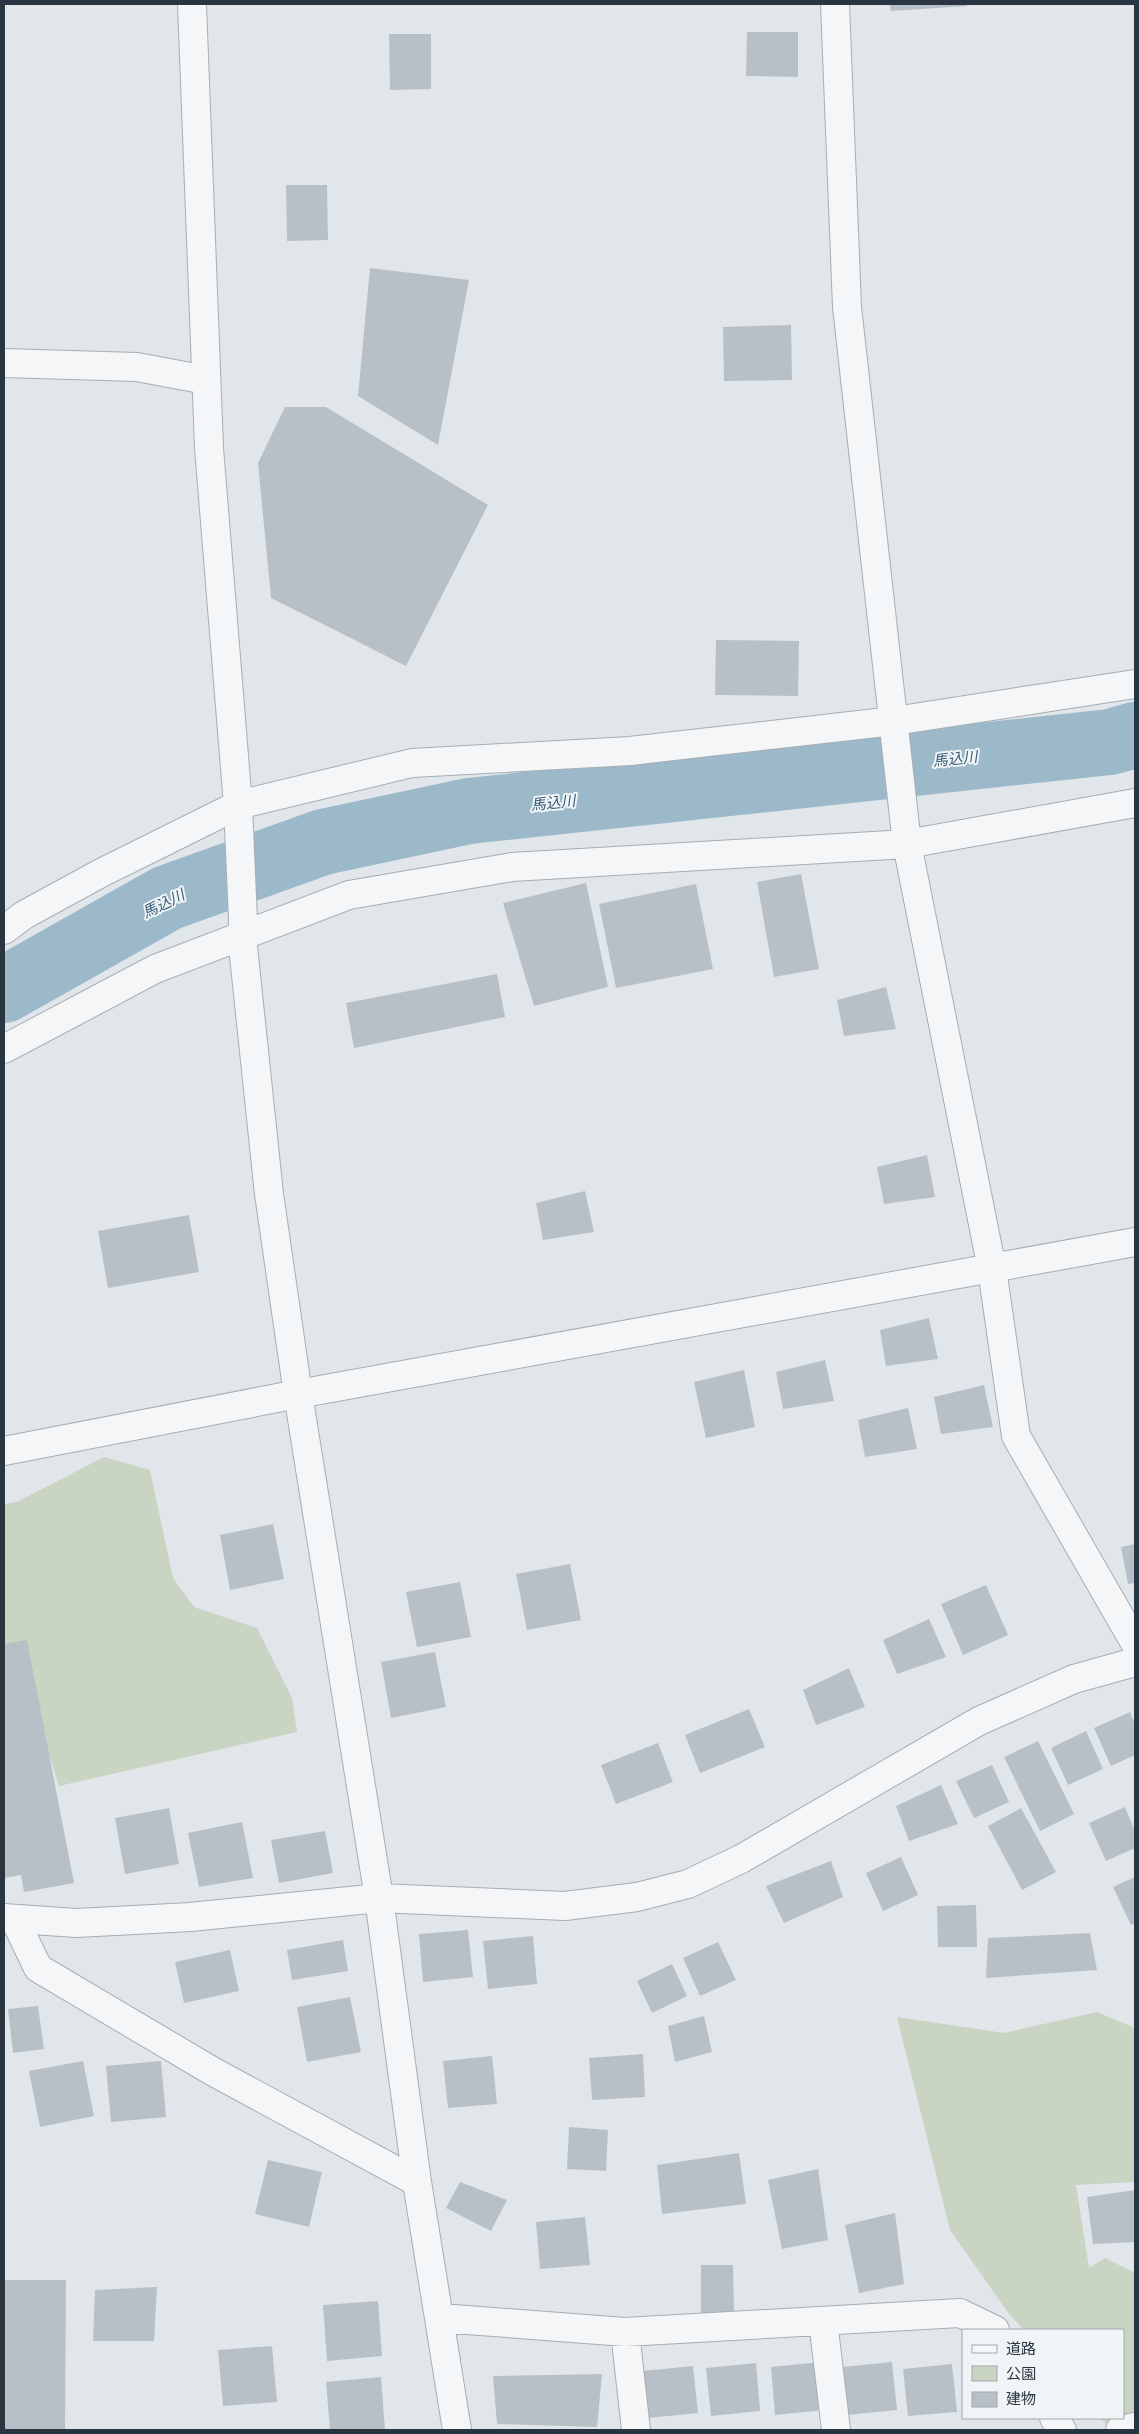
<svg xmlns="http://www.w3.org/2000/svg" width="1139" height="2434" font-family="'Golos Text','Noto Sans JP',sans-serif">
<rect width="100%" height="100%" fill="#e1e6ea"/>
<path fill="#c9d4c2" d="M104,1457L150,1470L173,1578L194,1607L257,1628L292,1698L297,1732L59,1786L26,1683L17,1664L4,1656V1504L17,1502Z
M1097,2012L1135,2028V2182L1076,2185L1089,2268L1105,2258L1135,2273V2414L1108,2426L1100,2418H1123V2330H1024L1009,2314L950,2230L897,2017L1004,2033Z"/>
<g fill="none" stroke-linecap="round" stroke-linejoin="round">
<path stroke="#9cb9ca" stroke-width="66" d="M4,990L167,898L323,842L469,811L1110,742L1135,735"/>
</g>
<path fill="#b8c0c7" d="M890,4H967V6L891,11Z
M747,32H798V77L746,76Z
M389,34H431V89L390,90Z
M286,185H327L328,240L287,241Z
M370,268L469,280L438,445L358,396Z
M791,325L792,380L724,381L723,327Z
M285,407H326L488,505L406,666L271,598L258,463Z
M716,640L799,641L798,696L715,695Z
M801,874L819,969L774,977L757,882Z
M586,883L608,987L534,1006L503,903Z
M696,884L713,969L616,988L599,904Z
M497,974L505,1017L354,1048L346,1003Z
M886,987L896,1029L844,1036L837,1000Z
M927,1155L935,1197L884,1204L877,1167Z
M585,1191L594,1232L543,1240L536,1203Z
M189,1215L199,1272L108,1288L98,1231Z
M929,1318L938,1359L886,1366L880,1330Z
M825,1360L834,1401L783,1409L776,1372Z
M744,1370L755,1427L706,1438L694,1382Z
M984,1385L993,1427L941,1434L934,1397Z
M908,1408L917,1449L865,1457L858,1420Z
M273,1524L284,1579L230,1590L220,1535Z
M1135,1544V1583L1128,1584L1121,1547Z
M570,1564L581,1620L527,1630L516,1574Z
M460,1582L471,1637L417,1647L406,1592Z
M986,1585L1008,1635L963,1655L941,1604Z
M929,1619L946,1657L897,1674L883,1640Z
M27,1640L74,1883L24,1892L21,1875L4,1878V1644Z
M435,1652L446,1707L391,1718L381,1662Z
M849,1668L865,1707L816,1725L803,1690Z
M749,1709L765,1747L700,1773L685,1735Z
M1130,1712L1135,1724V1755L1111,1766L1094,1728Z
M1086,1731L1103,1769L1068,1785L1051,1748Z
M1038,1741L1074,1814L1040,1831L1004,1757Z
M658,1743L673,1782L616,1804L601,1765Z
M992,1765L1009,1802L974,1818L956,1781Z
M941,1785L958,1824L909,1841L896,1806Z
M1125,1807L1135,1831V1848L1106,1861L1089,1823Z
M169,1808L179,1864L125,1874L115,1818Z
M1021,1808L1056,1872L1022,1890L988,1826Z
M242,1822L253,1878L199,1887L188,1833Z
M325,1831L333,1873L279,1883L271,1840Z
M901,1857L918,1895L883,1911L866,1873Z
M831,1861L843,1897L784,1923L766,1886Z
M1135,1877V1923L1131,1925L1113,1887Z
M976,1905L977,1947H938L937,1906Z
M468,1930L473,1977L423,1982L419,1934Z
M1090,1933L1097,1970L986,1978L988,1938Z
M533,1936L537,1984L488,1989L483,1941Z
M343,1940L348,1971L292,1980L287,1950Z
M718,1942L736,1980L700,1996L683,1958Z
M230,1950L239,1991L184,2003L175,1962Z
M672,1964L687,1996L652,2013L637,1981Z
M350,1997L361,2052L307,2062L297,2007Z
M38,2006L44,2049L13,2053L8,2009Z
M704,2016L712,2052L675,2062L668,2026Z
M643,2054L645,2097L592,2100L589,2058Z
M492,2056L497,2104L448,2108L443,2061Z
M83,2061L94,2116L40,2127L29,2071Z
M161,2061L166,2117L111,2122L106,2066Z
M569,2127L608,2130L606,2171L567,2169Z
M739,2153L746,2204L662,2214L657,2165Z
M268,2160L322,2172L309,2227L255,2214Z
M818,2169L828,2240L782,2249L768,2180Z
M460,2182L507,2200L491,2231L446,2208Z
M1135,2190V2242L1093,2244L1087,2197Z
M895,2213L904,2284L859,2293L845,2225Z
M585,2217L590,2265L540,2269L536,2222Z
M701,2265H733L734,2312L701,2313Z
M4,2280H66L65,2430H4Z
M157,2287L154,2341H93L95,2290Z
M378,2301L382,2356L327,2361L323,2305Z
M272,2346L277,2402L223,2406L218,2350Z
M820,2362L825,2410L775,2415L771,2367Z
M892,2362L897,2410L847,2415L842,2367Z
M756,2363L760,2411L711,2416L706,2368Z
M952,2364L957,2412L908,2416L903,2369Z
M693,2366L698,2413L648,2418L643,2371Z
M602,2374L597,2427L497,2424L493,2376Z
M381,2377L385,2430H330L326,2382Z"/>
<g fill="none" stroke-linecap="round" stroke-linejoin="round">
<g stroke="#a6aeb4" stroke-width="30">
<path id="minor" d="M192,4L209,448L238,805L243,920L242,937L269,1194L298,1394L379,1898L417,2182L457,2430
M835,4L847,307L907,844L992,1269L1016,1436L1135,1643
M4,363L137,367L206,380
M4,930L24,915L101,873L238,805L412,763L630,751L894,721L1135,684
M4,1049L155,969L349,895L512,867L907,844L1135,803
M4,1451L298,1394L1135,1242
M4,1918L76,1923L134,1920L190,1917L379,1898L565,1906L637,1897L688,1884L741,1859L979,1721L1074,1679L1135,1662
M15,1920L38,1968L212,2071L417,2182
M440,2318L625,2332L960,2313L995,2330
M823,2321L836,2430
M625,2332L636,2430
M1054,2418L1062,2430
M1120,2430L1135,2427"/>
</g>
<use href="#minor" stroke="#f4f6f8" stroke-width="28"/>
</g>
<g text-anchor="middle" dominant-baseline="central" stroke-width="4" stroke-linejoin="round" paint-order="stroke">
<g font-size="15" font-style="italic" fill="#335b76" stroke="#f1f4f7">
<text transform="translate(955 758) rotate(-6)">馬込川</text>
<text transform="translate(553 802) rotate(-6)">馬込川</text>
<text transform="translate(163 903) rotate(-26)">馬込川</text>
</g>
</g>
<rect width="1139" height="2434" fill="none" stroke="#293642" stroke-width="10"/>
<rect x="962" y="2329" width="162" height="90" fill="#f1f4f7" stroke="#a1a8af"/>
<rect x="972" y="2345" width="25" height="8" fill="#f4f6f8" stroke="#a1a8af"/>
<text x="1006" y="2354" font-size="15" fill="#293642">道路</text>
<rect x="972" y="2366" width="25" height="15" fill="#c9d4c2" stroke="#a1a8af"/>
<text x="1006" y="2379" font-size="15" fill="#293642">公園</text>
<rect x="972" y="2392" width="25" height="15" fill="#b8c0c7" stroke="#a1a8af"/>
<text x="1006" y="2404" font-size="15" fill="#293642">建物</text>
</svg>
